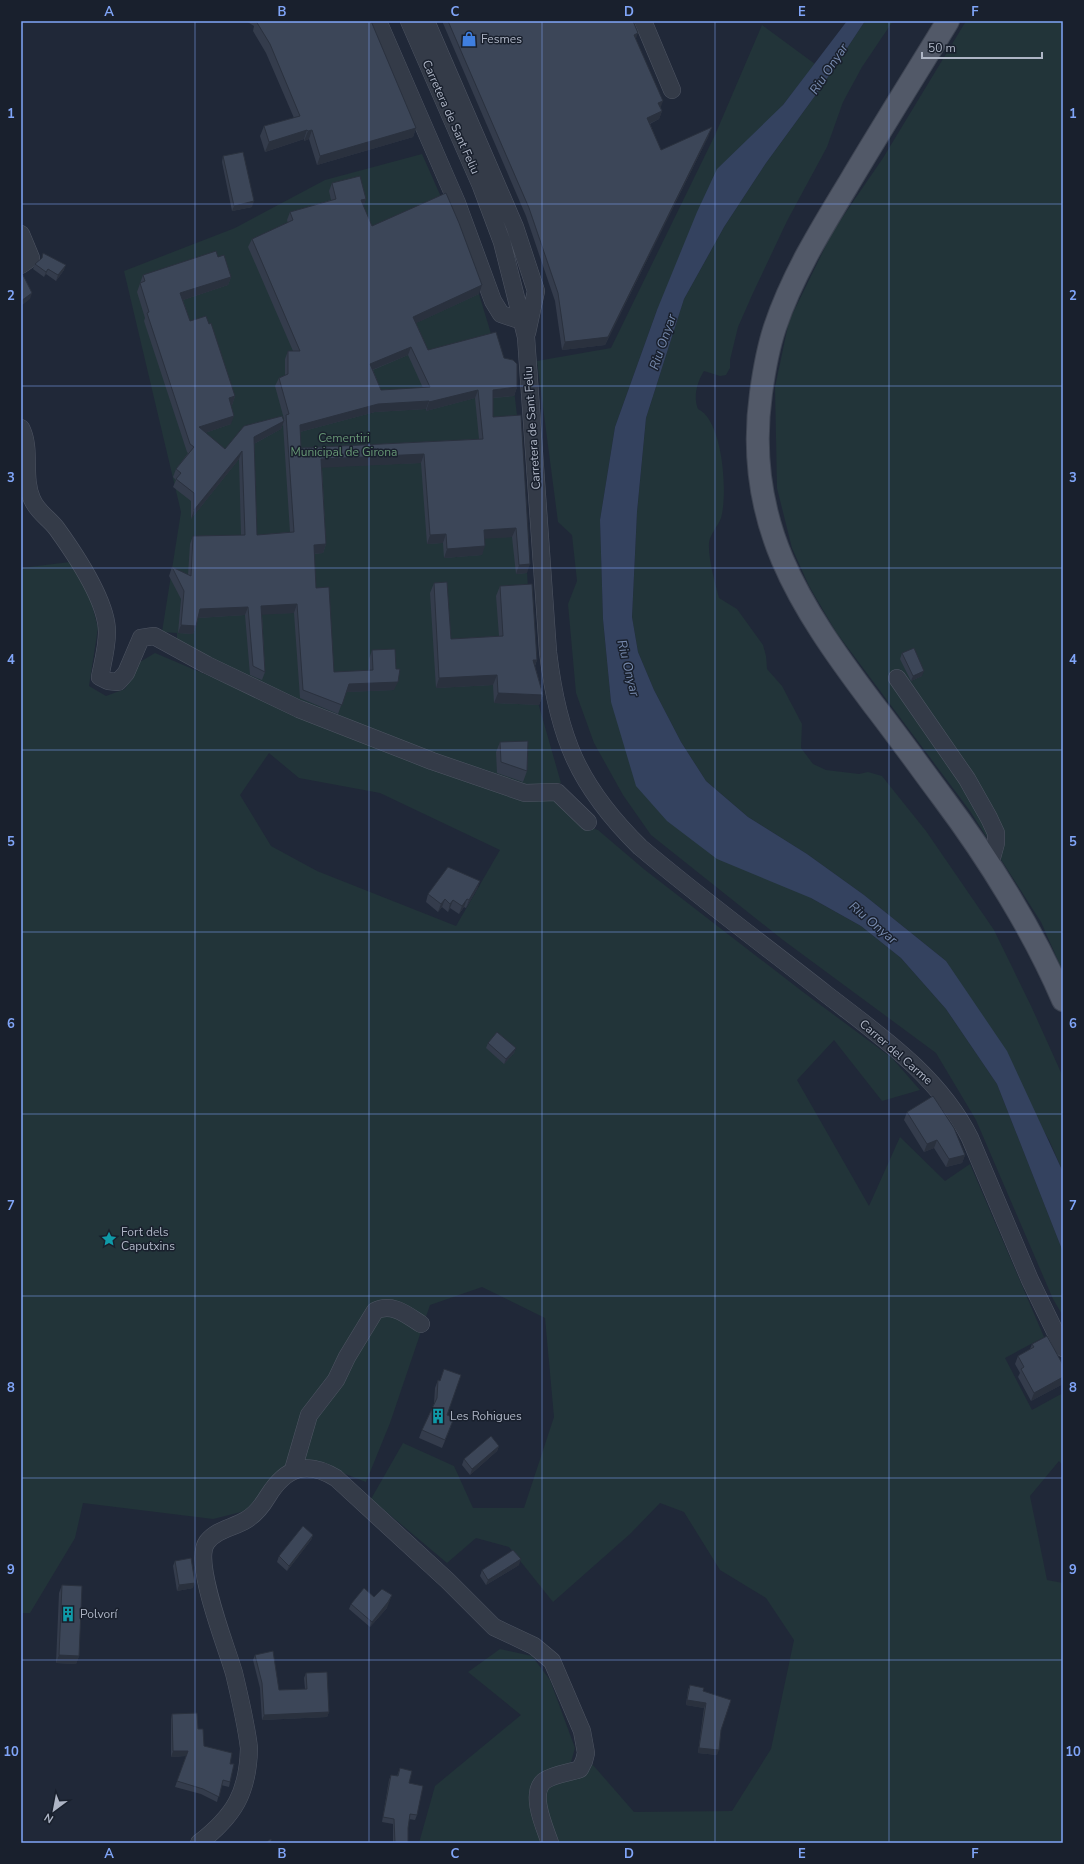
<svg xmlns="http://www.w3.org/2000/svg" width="1084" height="1864" font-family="'Nunito Sans',sans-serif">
<rect width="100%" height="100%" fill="#202838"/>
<path fill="#223439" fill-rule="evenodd" d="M865,21H893L862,67L843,102L827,147L787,221L753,293L738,327L730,360V368L726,375L720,376L704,371C697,382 693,397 698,409C723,420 728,494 721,518C718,526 710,534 709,543C708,558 715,583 719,598L737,609L763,645L766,656L767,669L782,686L802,724L801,748L813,764L826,770L859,774L868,772L882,776L926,831L994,930L1032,1008L1063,1077V1172L1049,1140L946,961L864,895L807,854L748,817L706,781L681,742L654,690L638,652L632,617L637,512L646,418L684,299L724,227L766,163L820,89Z
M966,21H1063V972L1041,922L970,811L836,632L809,586L792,548L777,488L775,387L789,321L833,231L883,158Z
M762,25L815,64L783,105L657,310L615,427L600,520L603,619L611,702L811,898L861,926L901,958L946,1009L997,1084L1063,1252V1316L1053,1299L976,1120L936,1053L783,940L651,835L623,795L594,743L576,693L568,604L577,581L572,535L558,522L537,361L611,348L715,135Z
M422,154L457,233L476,284L501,367L513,381L518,424L533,670L531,678L561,783L524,788L299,705L177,641V633L162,632L181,512L124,271L235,228L325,180Z
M70,562L89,593L98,628L89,686L106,696L125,689L140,662L155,653L405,759L555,796L588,827L598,830L645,870L803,992L892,1058L920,1090L882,1101L834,1040L797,1080L869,1206L900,1137L945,1181L970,1164L1044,1337L1005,1358L1032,1410L1063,1393V1466L1059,1461L1030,1496L1047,1580L1063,1583V1843H556L544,1807V1790L552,1784L593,1765L634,1812L732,1811L771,1749L794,1640L766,1598L720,1570L684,1512L660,1503L630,1534L553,1602L509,1547L476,1538L447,1563L371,1499L403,1443L454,1466L473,1508H524L554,1417L545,1318L482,1287L430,1305L390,1423L366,1482L309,1460L249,1510L213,1519L83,1503L75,1538L30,1613H21V568ZM269,753L299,778L380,793L500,850L456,926L317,871L271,846L240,795Z
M500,1649L532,1656L550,1680L575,1748L571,1762L542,1775L530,1787L544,1843H419L435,1786L521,1715L468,1672Z"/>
<path fill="#34425f" d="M847,21H865L820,89L766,163L724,227L684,299L646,418L637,512L632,617L638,652L654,690L681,742L706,781L748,817L807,854L864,895L946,961L1007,1051L1063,1172V1252L997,1084L946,1009L901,958L861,926L811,898L717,859L667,821L636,786L611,702L603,619L600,520L615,427L657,310L697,212L717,169L783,105Z"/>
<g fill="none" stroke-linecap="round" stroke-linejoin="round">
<g stroke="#4e5563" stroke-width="18">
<path id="minor" d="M378,21L457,203L493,301L501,314L522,321
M409,21L481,186L502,242L526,337L548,652C558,737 578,786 640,847C700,898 764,945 826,994C879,1035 939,1076 970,1138L1030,1280L1063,1348
M426,21L515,227L536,291L527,333
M643,21L672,90
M21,234L31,258L21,265
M21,428C32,449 22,477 32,499C37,512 50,519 57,529C75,554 107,601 107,632C107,647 103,662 100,677L108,681L118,682L126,673L141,638L154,636L207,665L299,709L432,761L525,793L557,792L588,822
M897,678L967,779L989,818L996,833V843L990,865
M293,1470L309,1415L336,1380L347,1357L375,1311C392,1302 407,1315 421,1324
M199,1843C234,1816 248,1793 249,1748C246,1723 240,1698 234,1673C227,1648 192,1562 207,1542C217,1529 233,1528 246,1520C256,1514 262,1506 268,1496C286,1467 307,1460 336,1478L448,1581L494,1627L534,1646L552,1661L582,1731L586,1753L584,1761L580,1769C569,1773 554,1774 544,1781C529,1794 545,1828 550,1843"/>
</g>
<g stroke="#3d4452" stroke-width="24">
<path id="major" d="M948,21C915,75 881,129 849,183C821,229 792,276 775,327C768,348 764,371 761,393C743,521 799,606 873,704C897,735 920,767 943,798C988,858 1034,932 1063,1000"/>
</g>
<use href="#minor" stroke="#343b48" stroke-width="17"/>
<use href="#major" stroke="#525968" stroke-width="22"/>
</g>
<path fill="#343c4c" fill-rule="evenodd" d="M246,21H371L416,128L413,137L317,165L309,139L304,141V139L265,152L260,136L264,126L294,118L266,53L253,31L254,26Z
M442,21H633L636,39L662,111L659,119L650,124L661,150L709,135L605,345L562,350L555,301L526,216Z
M223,156L252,207L232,211L222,162Z
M332,183L366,199L363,206L372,226L479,294L416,323L428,350L504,358L517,387L514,396L493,398V417L527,573L516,574L512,537L484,538L482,555L444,558L443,543L427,544L421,463L322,467L326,544L323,553L314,554L316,588L334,672L369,671V659L372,650L394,690L346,692L338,714L300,698L294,613L262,614L265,672L262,680L250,675L245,615L198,618L196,626L193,634L178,633L181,599L169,576L172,567L188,575L190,544L193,536L241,535L239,459L191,519V501L173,487L176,480L173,477L176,469L188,453L187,452L144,321L145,318L137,292L143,275L218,257L231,277L228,285L183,300L190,321L235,396L232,405H231V424L205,433L225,449L284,420V419L275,386L279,378L285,375V359L288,351H293L248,247L252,239L288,223L287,220L290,212L331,200L329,191ZM408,355L423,388L381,390L373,370ZM475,398L479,439L301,448L300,432L375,412L426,409V411ZM283,424L290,532L257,535L254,444L281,429Z
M35,264L64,270L56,281L46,274L44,277L33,269Z
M434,583L451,639L499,636L496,596L500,586L537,660L535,666L543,695L539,705L494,703L493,685L436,688L430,593Z
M902,653L922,676L911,681L900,659Z
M500,742L527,771L523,782L497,773L496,752Z
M480,881L477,889L466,908L464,907L459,914L450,908L448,912L442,907L438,912L426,902L428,894Z
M488,1043L516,1048L514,1053L504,1064L486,1048Z
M907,1112L965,1155L962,1163L946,1167L934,1148L924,1152L904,1120Z
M1032,1344L1063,1365V1384L1031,1401L1018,1377L1020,1373L1015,1364L1018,1356L1030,1349Z
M444,1369L447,1415L451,1426L442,1448L419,1438L422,1430L434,1404L435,1388L438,1380L440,1381Z
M499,1446L497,1451L470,1475L462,1465L464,1459Z
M313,1535L311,1540L287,1571L277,1562L279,1556Z
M175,1561L193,1588L177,1591L173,1566Z
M519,1565L486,1585L480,1576L482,1570Z
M62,1585L79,1656L76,1664L56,1663L59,1593Z
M351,1604L387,1608L370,1627L349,1609Z
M255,1655L279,1690L305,1689L304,1678L306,1673L329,1712L327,1717L262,1720L260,1688L253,1660Z
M690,1685L703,1691L721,1730L717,1755L698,1753L704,1708L686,1705L688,1690Z
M172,1714L198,1729L204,1746L230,1764V1782L229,1787L221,1785L217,1802L201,1794L175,1787L186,1756L171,1757V1719Z
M400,1768L409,1783L417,1815L415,1820L409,1819L408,1828V1843H393V1824L382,1822L389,1780L391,1775L397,1776Z"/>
<path fill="#2a313e" d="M638,33L635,41L634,35Z
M663,101L660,109L658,103Z
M662,111L659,119L644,126L647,118Z
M712,127L709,135L605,345L562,350L565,342Z
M416,128L413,137L317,165L320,156Z
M307,130L304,139L265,152L269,142Z
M312,130L309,139L304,141L308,131Z
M366,199L363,207L361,200Z
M254,201L252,207L232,211L234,206Z
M66,265L64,270L56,281L58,275Z
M48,269L46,274L44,277L46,272Z
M231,277L228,285L177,302L180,293Z
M482,285L479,294L410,326L413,317Z
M32,293L30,299L21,306V301Z
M411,347L408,355L367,372L370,364Z
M517,387L514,396L490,398L493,390Z
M478,390L475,398L426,411L429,402Z
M235,396L232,405L226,407L229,398Z
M429,401L426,409L375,412L296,433L300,425L378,404Z
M234,416L231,424L196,436L199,427Z
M284,421L281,429L250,446L254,437Z
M242,451L239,459L191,519L194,510Z
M424,454L421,463L318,468L321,459Z
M516,528L512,537L481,539L484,530Z
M446,534L443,543L427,544L430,535Z
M326,544L323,553L311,554L314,545Z
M485,546L482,555L444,558L447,549Z
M530,564L527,573L516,574L519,565Z
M297,604L294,613L258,615L261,606Z
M248,607L245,615L196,618L200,609Z
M181,625L196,626L193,634L178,633Z
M533,660H537L533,670Z
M924,671L922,676L911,681L913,676Z
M497,675L493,685L436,688L439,678Z
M398,682L394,690L346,692L349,684Z
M498,693L543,695L539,705L494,703Z
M480,881L477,889L466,908L469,900Z
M445,899L442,907L438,912L441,904Z
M467,899L464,907L459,914L462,906Z
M453,900L450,908L448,912L450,904Z
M516,1048L514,1053L504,1064L506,1059Z
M937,1140L934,1148L924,1152L927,1144Z
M965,1155L962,1163L946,1167L949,1159Z
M1063,1377V1384L1031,1401L1034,1393Z
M499,1446L497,1451L470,1475L472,1469Z
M313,1535L311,1540L287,1571L289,1566Z
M521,1559L519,1565L486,1585L488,1580Z
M195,1583L193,1588L177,1591L179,1585Z
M392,1595L387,1608L370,1627L372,1622Z
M59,1655L79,1656L76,1664L56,1663Z
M687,1700L706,1703L704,1708L686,1705Z
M329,1712L327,1717L262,1720L264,1715Z
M699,1748L719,1750L717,1755L698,1753Z
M173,1751H188L186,1756L171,1757Z"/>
<path fill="#3c4658" stroke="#2a313e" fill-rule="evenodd" d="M256,21H371L416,128L320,156L312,130L308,131L307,130L269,142L264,126L300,116L270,44Z
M448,21H633L638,33L634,35L663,101L658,103L662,111L647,118L661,150L712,127L608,337L565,342L558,293L529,208Z
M243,152L254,201L234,206L223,156Z
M360,176L366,199L361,200L372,226L446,193L459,223L482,285L413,317L428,350L496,332L504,358L513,360L517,364V387L493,390V417L521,415L530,564L519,565L516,528L484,530L485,546L447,549L446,534L430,535L424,454L321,459L326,544L314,545L316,588L329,587L334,672L373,670L372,650L395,649L396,669H400L398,682L349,684L342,705L303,690L297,604L261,606L265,672L253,666L248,607L200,609L196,626L181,625L184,591L172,567L191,576L193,536L245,535L242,451L194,510V493L176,479L181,473L176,469L194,447L190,444L147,313L149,312L140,283L145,281L143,275L216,251L218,257L224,255L231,277L180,293L190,321L206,316L209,324L211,323L235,396L229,398L234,416L199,427L225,449L244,426L282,416L284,421L254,437L257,535L294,532L286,415L289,414L279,378L288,374V351H300L252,239L293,220L290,212L336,199L332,183ZM411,347L430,387L381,390L370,364ZM478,390L483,439L301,448L300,425L378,404L429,401V402Z
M43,253L66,265L58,275L48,269L46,272L35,264L42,258Z
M21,271L32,293L21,301Z
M447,582L451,639L503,636L500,586L532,584L537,660H533L543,695L498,693L497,675L439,678L434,583Z
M914,648L924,671L913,676L902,653Z
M528,741L527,771L501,762L500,742Z
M448,867L480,881L469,900L467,899L462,906L453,900L450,904L445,899L441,904L428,894Z
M497,1032L516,1048L506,1059L488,1043Z
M933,1096L954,1128L965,1155L949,1159L937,1140L927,1144L907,1112Z
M1047,1336L1063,1365V1377L1034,1393L1021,1369L1024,1367L1018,1356L1034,1347L1032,1344Z
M444,1369L461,1375L447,1415L454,1418L445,1440L422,1430L437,1398L438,1380L440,1381Z
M491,1436L499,1446L472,1469L464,1459Z
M303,1526L313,1535L289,1566L279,1556Z
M513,1550L521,1559L488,1580L482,1570Z
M191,1558L195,1583L179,1585L175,1561Z
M62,1585L82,1586L79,1656L59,1655Z
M364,1588L374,1597L382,1589L392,1595L388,1602L372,1622L351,1604Z
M273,1651L279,1690L307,1689L306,1673L327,1672L329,1712L264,1715L262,1683L255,1655Z
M690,1685L704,1688L703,1691L731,1700L721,1730L719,1750L699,1748L706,1703L687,1700Z
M197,1713L198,1729H203L204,1746L232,1753L230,1764H234L230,1782L223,1780L219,1797L203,1789L177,1781L188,1751H173L172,1714Z
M400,1768L412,1771L409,1783L423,1786L417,1815L410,1814L408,1828V1843H395L394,1819L383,1817L391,1775L398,1776Z
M271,1839V1843H265Z"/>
<path fill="none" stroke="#80a5f8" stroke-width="1" stroke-opacity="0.55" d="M195,21V1843M369,21V1843M542,21V1843M715,21V1843M889,21V1843M21,204H1063M21,386H1063M21,568H1063M21,750H1063M21,932H1063M21,1114H1063M21,1296H1063M21,1478H1063M21,1660H1063"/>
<defs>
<g id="shop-bare" transform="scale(1.2)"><path d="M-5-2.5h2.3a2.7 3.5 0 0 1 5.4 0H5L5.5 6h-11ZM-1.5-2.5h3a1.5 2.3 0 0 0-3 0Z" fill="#3f7fe0" stroke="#19202d" stroke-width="2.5" paint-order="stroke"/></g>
<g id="sight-bare" transform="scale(1.2)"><path d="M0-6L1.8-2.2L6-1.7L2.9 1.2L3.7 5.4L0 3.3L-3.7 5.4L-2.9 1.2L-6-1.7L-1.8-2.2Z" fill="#0f9aa8" stroke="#19202d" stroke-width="2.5" paint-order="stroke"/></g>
<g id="building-bare" transform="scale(1.2)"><path d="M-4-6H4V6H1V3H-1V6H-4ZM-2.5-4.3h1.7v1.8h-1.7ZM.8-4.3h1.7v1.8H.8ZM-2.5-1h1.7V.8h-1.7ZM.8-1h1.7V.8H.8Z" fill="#0f9aa8" stroke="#19202d" stroke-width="2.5" paint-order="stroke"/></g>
</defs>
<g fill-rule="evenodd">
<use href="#shop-bare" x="469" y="39"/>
<use href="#sight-bare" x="109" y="1239"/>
<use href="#building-bare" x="438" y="1416"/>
<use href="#building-bare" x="68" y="1614"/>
</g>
<g text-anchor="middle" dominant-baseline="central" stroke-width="3" stroke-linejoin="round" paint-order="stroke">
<g font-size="12" fill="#aeb5c5" stroke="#19202d" text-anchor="start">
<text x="481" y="39">Fesmes</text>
<text x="121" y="1232">Fort dels<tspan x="121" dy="14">Caputxins</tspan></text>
<text x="450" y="1416">Les Rohigues</text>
<text x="80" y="1614">Polvorí</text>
</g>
<g font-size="12" fill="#aeb5c5" stroke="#19202d">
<text transform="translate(451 117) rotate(66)">Carretera de Sant Feliu</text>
<text transform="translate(532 428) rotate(-94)">Carretera de Sant Feliu</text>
<text transform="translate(896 1052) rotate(41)">Carrer del Carme</text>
</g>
<g font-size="12" fill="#669574" stroke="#19202d">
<text x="344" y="438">Cementiri<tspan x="344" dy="14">Municipal de Girona</tspan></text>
</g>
<g font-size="13" font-style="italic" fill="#7689ad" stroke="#19202d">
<text transform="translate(829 69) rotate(-56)">Riu Onyar</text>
<text transform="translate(663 342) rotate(-71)">Riu Onyar</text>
<text transform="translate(628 668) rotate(76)">Riu Onyar</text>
<text transform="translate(873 923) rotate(40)">Riu Onyar</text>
</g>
</g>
<rect width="1084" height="1864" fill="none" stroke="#19202d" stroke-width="44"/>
<g transform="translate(54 1810) rotate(212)" stroke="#19202d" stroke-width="3" paint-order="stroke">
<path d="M0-3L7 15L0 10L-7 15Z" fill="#aeb5c5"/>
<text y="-6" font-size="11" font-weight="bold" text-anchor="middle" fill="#aeb5c5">N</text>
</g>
<path d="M922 52v6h120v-6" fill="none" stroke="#aeb5c5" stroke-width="2"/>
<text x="928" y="52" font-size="12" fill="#aeb5c5" stroke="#19202d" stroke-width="3" paint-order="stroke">50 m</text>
<rect x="22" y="22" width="1040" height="1820" fill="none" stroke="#80a5f8" stroke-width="1.5"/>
<g font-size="13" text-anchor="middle" font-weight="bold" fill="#80a5f8">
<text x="109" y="16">A</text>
<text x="282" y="16">B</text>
<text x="455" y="16">C</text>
<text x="629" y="16">D</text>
<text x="802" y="16">E</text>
<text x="975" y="16">F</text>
<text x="11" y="118">1</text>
<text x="1073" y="118">1</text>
<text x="11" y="300">2</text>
<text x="1073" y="300">2</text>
<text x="11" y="482">3</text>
<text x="1073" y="482">3</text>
<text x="11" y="664">4</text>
<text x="1073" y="664">4</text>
<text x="11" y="846">5</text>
<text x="1073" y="846">5</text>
<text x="11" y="1028">6</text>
<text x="1073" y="1028">6</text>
<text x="11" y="1210">7</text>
<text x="1073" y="1210">7</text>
<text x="11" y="1392">8</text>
<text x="1073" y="1392">8</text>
<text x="11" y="1574">9</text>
<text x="1073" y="1574">9</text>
<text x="11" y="1756">10</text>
<text x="1073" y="1756">10</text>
<text x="109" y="1858">A</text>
<text x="282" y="1858">B</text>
<text x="455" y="1858">C</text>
<text x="629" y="1858">D</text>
<text x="802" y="1858">E</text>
<text x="975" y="1858">F</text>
</g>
</svg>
